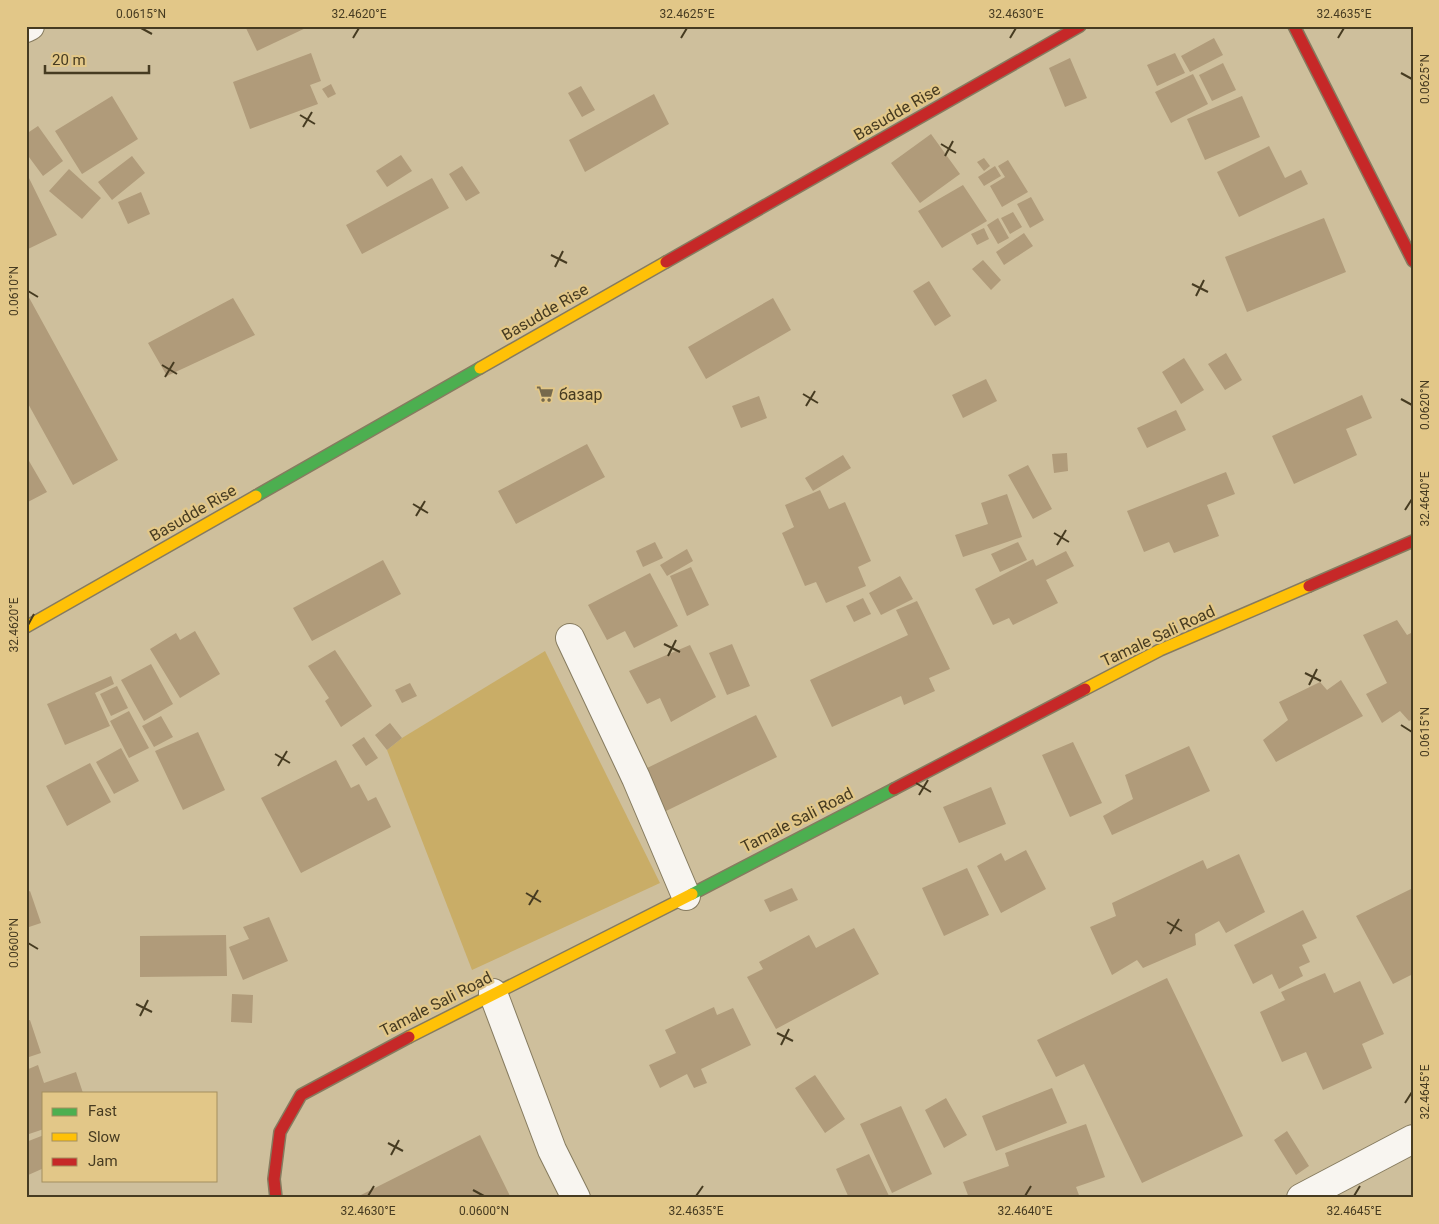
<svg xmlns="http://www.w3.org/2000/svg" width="1439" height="1224" font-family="Roboto,sans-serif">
<rect width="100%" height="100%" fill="#cebf9c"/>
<path fill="#c9ad67" d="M545,651L660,883L472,970L387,750L402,738Z"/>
<path fill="#b09b7a" d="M245,26H310L257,51Z
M1214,38L1223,55L1190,72L1181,56Z
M311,53L321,81L310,85L318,104L250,129L233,82Z
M1175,53L1185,73L1157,86L1147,65Z
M1070,58L1087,98L1065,107L1049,68Z
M1223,63L1236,90L1212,101L1199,75Z
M1193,74L1208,104L1171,123L1155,92Z
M331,84L336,94L328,98L322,89Z
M581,86L595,110L582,117L568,93Z
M654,94L669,124L585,172L569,140Z
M112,96L138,139L82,174L55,131Z
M1242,96L1260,137L1205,160L1187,119Z
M38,126L63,161L43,176L26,153V134Z
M931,134L960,174L920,203L891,163Z
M1269,146L1285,178L1301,170L1308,184L1239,217L1217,172Z
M401,155L412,171L387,187L376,171Z
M132,156L145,173L112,200L98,182Z
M984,158L990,166L984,171L977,162Z
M1008,160L1028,192L1002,207L990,186L1005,177L998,166Z
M462,166L480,193L466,201L449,174Z
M995,166L1001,176L984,186L978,177Z
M69,169L101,198L82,219L49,191Z
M26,172L57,235L26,250Z
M432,178L449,208L362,254L346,225Z
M963,185L987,221L942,248L918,211Z
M141,192L150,214L128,224L118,202Z
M1031,197L1044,220L1030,228L1017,204Z
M1013,212L1022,227L1010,234L1001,218Z
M998,218L1009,238L998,244L987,225Z
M1324,218L1346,272L1247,312L1225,257Z
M984,228L989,239L977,245L971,234Z
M1024,233L1033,246L1004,265L996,252Z
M983,260L1001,280L991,290L972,269Z
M929,281L951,316L935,326L913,291Z
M26,292L118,460L73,485L26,400Z
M233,298L255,335L167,376L148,343Z
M773,298L791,330L706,379L688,347Z
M1226,353L1242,380L1225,390L1208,364Z
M1184,358L1204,390L1181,404L1162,372Z
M986,379L997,401L963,418L952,395Z
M1362,395L1372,418L1346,429L1357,455L1294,484L1272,436Z
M759,396L767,418L741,428L732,406Z
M1176,410L1186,430L1147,448L1137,428Z
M587,444L605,477L516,524L498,491Z
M1067,453L1068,471L1054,473L1052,454Z
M843,455L851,468L813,491L805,478Z
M29,461L47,492L26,503V462Z
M1028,465L1052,509L1033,519L1008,475Z
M1226,472L1235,494L1207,505L1219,536L1174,553L1169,542L1144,552L1127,511Z
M820,490L829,509L845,502L871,561L858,567L866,586L826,603L816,582L805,586L782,533L794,527L785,505Z
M1007,494L1022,537L963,557L955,535L988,524L981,503Z
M655,542L663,558L643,567L636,551Z
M1018,542L1027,560L1000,572L991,554Z
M687,549L693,561L667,576L660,565Z
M1066,551L1074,566L1046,580L1058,603L1013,625L1009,618L993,625L975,589L1033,559L1036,566Z
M383,560L401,594L312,641L293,608Z
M691,567L709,605L687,616L670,576Z
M650,573L678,626L634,648L625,631L607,640L588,605Z
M900,576L913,599L881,615L869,593Z
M863,598L871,614L854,622L846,606Z
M917,601L950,669L929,678L935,691L904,705L901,696L832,727L810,680L908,635L896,610Z
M1397,620L1407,635L1413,632V719L1409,721L1400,711L1382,723L1366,694L1387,683L1363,635Z
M195,631L220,674L180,698L150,649L176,633L180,640Z
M732,644L750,686L727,695L709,653Z
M690,645L716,697L671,722L660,698L647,704L629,671Z
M335,650L372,706L341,727L325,701L329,698L308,666Z
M151,664L173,704L144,721L121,680Z
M111,676L114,684L95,693L110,726L65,745L47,704Z
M1341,680L1363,716L1276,762L1263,740L1288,720L1279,702L1320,682L1327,690Z
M410,683L417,696L402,703L395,690Z
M117,686L128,708L111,716L100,694Z
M129,711L149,748L129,758L110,721Z
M756,715L777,757L664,812L643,770Z
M161,716L173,737L154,747L142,726Z
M390,723L402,738L387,750L375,735Z
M198,732L225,790L183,810L155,751Z
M364,737L378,758L366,766L352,745Z
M1073,742L1102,803L1070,817L1042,755Z
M1189,746L1210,791L1112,835L1103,816L1133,799L1125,775Z
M121,748L139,781L114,794L96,762Z
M336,760L351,788L359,784L368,801L376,797L391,827L301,873L261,798Z
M90,763L111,802L67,826L46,786Z
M991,787L1006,824L959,843L943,807Z
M1026,850L1046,889L1001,913L977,866L1001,853L1005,861Z
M1239,854L1265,912L1226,933L1219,921L1195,934L1196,945L1143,968L1137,960L1112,975L1090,927L1116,916L1112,903L1203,860L1207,869Z
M967,868L989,915L944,936L922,888Z
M792,888L798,900L770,912L764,900Z
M1413,888V974L1393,984L1356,916Z
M30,891L41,923L26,928V893Z
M1303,910L1317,938L1302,945L1310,962L1299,967L1303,976L1279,989L1272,974L1253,984L1234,945Z
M269,917L288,961L243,980L229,947L249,939L243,927Z
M854,928L879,974L776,1029L747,977L763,969L759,962L809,935L816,948Z
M226,935L227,976L140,977V936Z
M1325,973L1334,993L1360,981L1384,1034L1362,1044L1372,1068L1323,1090L1306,1052L1282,1062L1260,1012L1285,1000L1281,992Z
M1167,978L1243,1136L1142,1183L1084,1064L1056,1077L1037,1040Z
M232,994L253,995L252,1023L231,1022Z
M714,1007L717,1015L733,1008L751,1045L701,1069L707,1083L694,1088L687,1074L660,1088L649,1065L676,1053L665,1030Z
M30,1020L41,1053L26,1058V1021Z
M38,1065L44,1083L76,1072L83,1093H44V1129L26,1135V1070Z
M815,1075L845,1119L825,1133L795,1088Z
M1052,1088L1067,1123L996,1151L982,1116Z
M946,1098L967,1135L944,1148L925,1110Z
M901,1106L932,1174L892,1193L860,1124Z
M1086,1124L1105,1177L1076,1187L1080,1198H969L963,1182L1009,1166L1005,1153Z
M1287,1131L1309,1166L1296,1175L1274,1140Z
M44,1135V1168L26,1176V1142Z
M480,1135L511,1198H355Z
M869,1154L890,1198H849L836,1169Z"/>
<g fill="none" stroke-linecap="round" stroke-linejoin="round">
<g stroke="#867b5f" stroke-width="30">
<path id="street" d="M26,28L30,26
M570,638L636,778L686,896
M493,993L552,1150L576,1198
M1301,1198L1413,1139"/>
</g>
<g stroke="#867b5f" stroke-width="14">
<path id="fast" d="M256,496L480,368
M692,894L894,789"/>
</g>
<g stroke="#867b5f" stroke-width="14">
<path id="slow" d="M480,368L666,262
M26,627L256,496
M1085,689L1160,650L1309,586
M409,1037L692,894"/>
</g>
<g stroke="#867b5f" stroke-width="14">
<path id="jam" d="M1294,26L1413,261
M666,262L1080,26
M1309,586L1413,541
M894,789L1085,689
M276,1198L274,1179L280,1132L301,1095L409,1037"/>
</g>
<use href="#street" stroke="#f8f5f0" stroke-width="28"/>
<use href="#fast" stroke="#4caf50" stroke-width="11"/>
<use href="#slow" stroke="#ffc107" stroke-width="11"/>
<use href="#jam" stroke="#c62828" stroke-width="11"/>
</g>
<path fill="none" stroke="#463b21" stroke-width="2" d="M141,28L152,34M353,38L359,28M681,38L687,28M1010,38L1016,28M1338,38L1344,28M1401,73L1412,79M300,115L315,124M303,127L312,112M941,144L956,153M945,156L953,141M551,255L567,263M555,267L563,251M1192,284L1208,292M28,291L38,297M1196,296L1204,280M162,365L177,374M165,377L174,362M803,394L818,403M1401,399L1412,405M806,406L815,391M413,504L428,513M1405,510L1412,499M416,516L425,501M1054,533L1069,542M1057,545L1066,530M28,625L34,614M664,644L680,652M668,656L676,640M1305,673L1321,681M1309,685L1317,669M1401,725L1412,732M275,754L290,763M278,766L287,751M916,783L931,792M919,795L928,780M526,893L541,902M529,905L538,890M1167,922L1182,931M1170,934L1179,919M28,943L38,949M136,1004L152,1012M140,1016L148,1000M777,1033L793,1041M781,1045L789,1029M1405,1103L1412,1092M388,1143L403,1151M391,1155L399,1140M473,1190L484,1196M368,1196L374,1186M696,1196L703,1186M1025,1196L1031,1186M1354,1196L1360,1186"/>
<defs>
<g id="supermarket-bare" transform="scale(1.35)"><path d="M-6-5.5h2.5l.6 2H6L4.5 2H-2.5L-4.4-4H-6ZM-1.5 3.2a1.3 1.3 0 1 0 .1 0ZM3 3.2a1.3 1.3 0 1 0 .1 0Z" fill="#76694c" stroke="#e2c788" stroke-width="2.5" paint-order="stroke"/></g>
</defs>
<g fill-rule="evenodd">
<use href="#supermarket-bare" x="545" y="394"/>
</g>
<g text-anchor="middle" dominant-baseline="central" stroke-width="4.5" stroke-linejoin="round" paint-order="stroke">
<g font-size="16" fill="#463b21" stroke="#e2c788">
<text transform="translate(897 112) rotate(-30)">Basudde Rise</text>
<text transform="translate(545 312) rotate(-30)">Basudde Rise</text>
<text transform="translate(193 513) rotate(-30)">Basudde Rise</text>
<text transform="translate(1158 636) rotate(-25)">Tamale Sali Road</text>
<text transform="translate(797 820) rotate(-27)">Tamale Sali Road</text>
<text transform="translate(436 1004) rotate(-27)">Tamale Sali Road</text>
</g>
<g font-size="16" fill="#463b21" stroke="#e2c788" text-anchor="start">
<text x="559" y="394">базар</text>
</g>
</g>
<rect width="1439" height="1224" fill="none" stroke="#e2c788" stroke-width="55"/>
<rect x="42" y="1092" width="175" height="90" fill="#e2c788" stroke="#a48f5f"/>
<rect x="52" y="1108" width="25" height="8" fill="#4caf50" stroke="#a48f5f"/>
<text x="88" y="1116" font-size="15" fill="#463b21">Fast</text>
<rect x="52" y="1133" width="25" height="8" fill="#ffc107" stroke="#a48f5f"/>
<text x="88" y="1142" font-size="15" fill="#463b21">Slow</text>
<rect x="52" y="1158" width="25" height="8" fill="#c62828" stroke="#a48f5f"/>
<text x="88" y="1166" font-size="15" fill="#463b21">Jam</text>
<path d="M45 65v8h104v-8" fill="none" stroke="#463b21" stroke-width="2.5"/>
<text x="52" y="65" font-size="15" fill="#463b21" stroke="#e2c788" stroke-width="4" paint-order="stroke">20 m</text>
<rect x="28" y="28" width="1384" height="1168" fill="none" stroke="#463b21" stroke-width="2"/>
<g font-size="12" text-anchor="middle" fill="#463b21">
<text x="141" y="18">0.0615°N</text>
<text x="359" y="18">32.4620°E</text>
<text x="687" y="18">32.4625°E</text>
<text x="1016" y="18">32.4630°E</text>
<text x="1344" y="18">32.4635°E</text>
<text transform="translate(1425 79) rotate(-90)" y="4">0.0625°N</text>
<text transform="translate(14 291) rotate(-90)" y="4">0.0610°N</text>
<text transform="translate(1425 405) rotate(-90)" y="4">0.0620°N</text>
<text transform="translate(1425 499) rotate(-90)" y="4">32.4640°E</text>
<text transform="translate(14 625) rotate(-90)" y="4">32.4620°E</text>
<text transform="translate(1425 732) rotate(-90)" y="4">0.0615°N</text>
<text transform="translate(14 943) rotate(-90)" y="4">0.0600°N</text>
<text transform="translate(1425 1092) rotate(-90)" y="4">32.4645°E</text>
<text x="368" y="1215">32.4630°E</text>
<text x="484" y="1215">0.0600°N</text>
<text x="696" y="1215">32.4635°E</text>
<text x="1025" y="1215">32.4640°E</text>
<text x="1354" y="1215">32.4645°E</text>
</g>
</svg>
